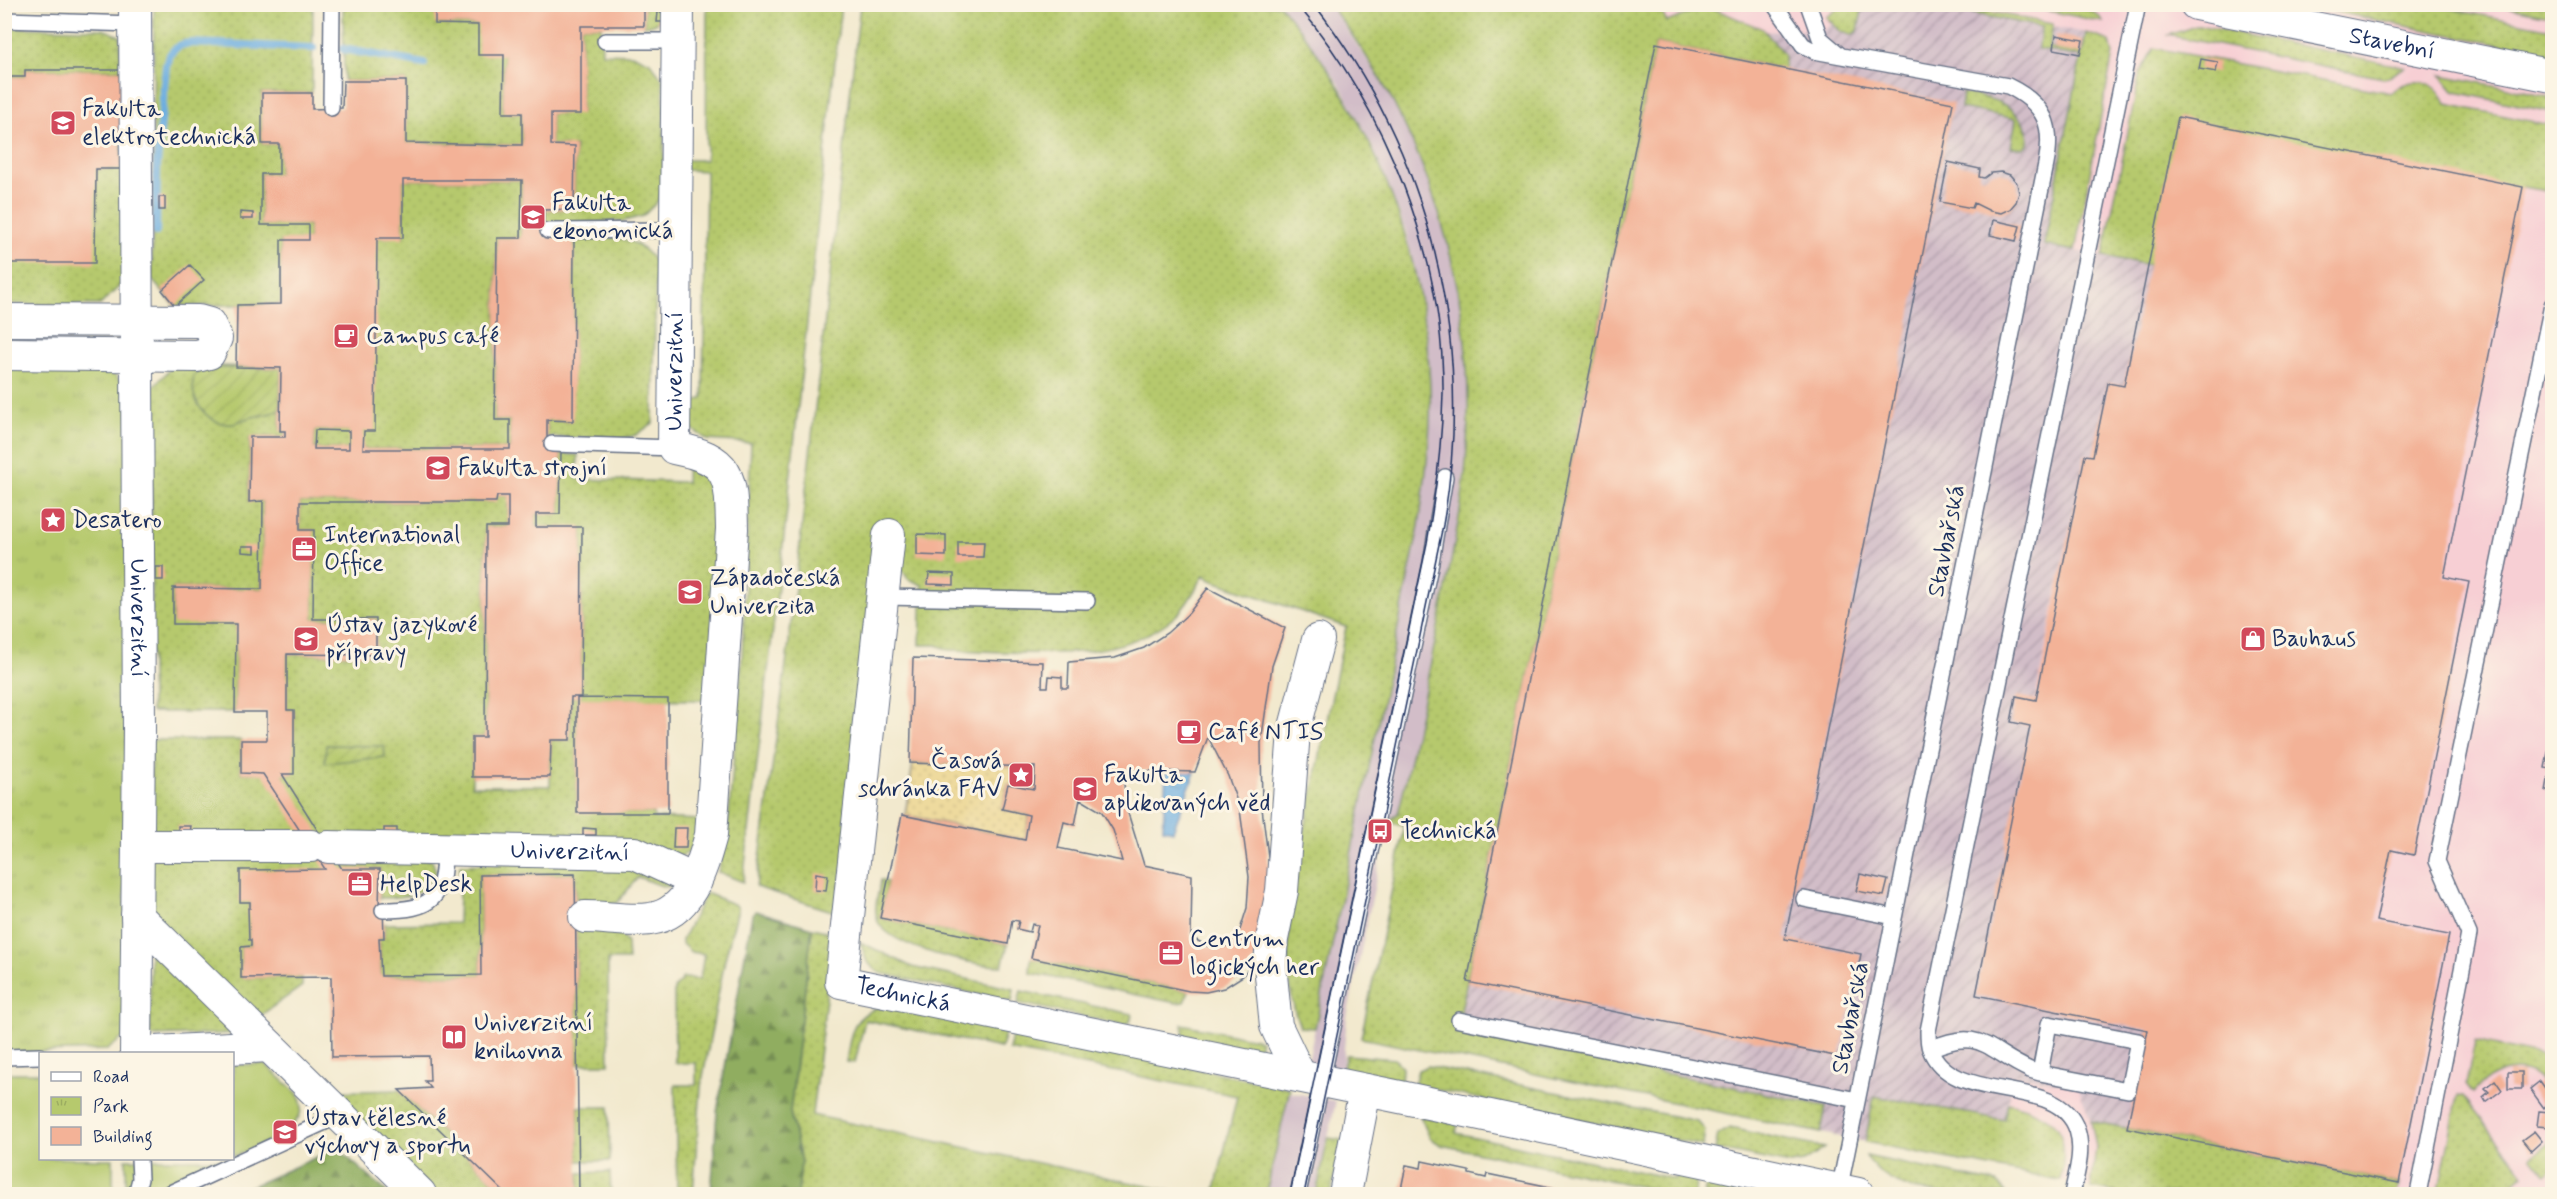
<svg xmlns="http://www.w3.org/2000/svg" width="2557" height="1199" font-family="Mynerve,sans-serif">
<defs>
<pattern id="industrial-furrows" width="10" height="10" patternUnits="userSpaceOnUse" patternTransform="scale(1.5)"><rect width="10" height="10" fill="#d2bdc8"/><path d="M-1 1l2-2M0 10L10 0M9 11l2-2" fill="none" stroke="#aa9aa6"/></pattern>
<pattern id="grass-dots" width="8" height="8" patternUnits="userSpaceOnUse" patternTransform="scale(1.5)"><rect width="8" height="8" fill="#b6c96d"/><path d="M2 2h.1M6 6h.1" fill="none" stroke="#9cad61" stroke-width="1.8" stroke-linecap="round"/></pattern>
<pattern id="forest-firs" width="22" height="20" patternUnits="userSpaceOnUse" patternTransform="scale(1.5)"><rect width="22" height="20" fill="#90ad60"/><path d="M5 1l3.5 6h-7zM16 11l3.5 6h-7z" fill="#758d52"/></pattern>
<pattern id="sand-dots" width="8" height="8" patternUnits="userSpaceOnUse" patternTransform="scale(1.5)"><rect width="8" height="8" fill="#eeda9e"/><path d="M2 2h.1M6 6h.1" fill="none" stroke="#ccbb8a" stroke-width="1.8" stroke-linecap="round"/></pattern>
<pattern id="park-tufts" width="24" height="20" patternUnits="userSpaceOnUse" patternTransform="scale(1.5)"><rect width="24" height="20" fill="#b6c96d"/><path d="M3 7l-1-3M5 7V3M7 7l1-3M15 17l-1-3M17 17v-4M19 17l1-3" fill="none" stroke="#9cad61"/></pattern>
<pattern id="garden-furrows" width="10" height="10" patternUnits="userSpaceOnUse" patternTransform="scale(1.5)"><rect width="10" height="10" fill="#b6c96d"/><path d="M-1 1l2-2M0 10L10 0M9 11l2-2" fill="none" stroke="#9cad61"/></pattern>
<pattern id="water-ripples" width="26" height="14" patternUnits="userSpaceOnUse" patternTransform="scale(1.5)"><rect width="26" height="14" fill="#6cade0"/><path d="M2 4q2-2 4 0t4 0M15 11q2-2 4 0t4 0" fill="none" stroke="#588db9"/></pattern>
</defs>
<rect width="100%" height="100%" fill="#fcf5e5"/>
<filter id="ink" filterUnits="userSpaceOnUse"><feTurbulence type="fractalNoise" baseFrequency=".0167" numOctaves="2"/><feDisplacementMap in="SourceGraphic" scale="12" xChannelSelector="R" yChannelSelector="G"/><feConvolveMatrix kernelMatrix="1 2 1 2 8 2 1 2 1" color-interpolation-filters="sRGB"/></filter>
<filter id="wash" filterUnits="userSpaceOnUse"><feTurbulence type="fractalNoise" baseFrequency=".008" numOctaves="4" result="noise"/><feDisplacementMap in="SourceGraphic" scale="24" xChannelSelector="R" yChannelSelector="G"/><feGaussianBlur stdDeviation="1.35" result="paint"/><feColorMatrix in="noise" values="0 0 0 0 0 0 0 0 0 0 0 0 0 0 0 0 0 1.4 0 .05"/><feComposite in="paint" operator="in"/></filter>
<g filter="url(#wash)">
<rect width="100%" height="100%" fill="#f2e9ce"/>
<path fill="#f7cfd4" d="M1658,5H1852L1824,30L1761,32L1667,22Z
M1928,5H2552V1194H2123L2010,1171L1874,1096L2005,1120L2014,1074L2078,1087L2127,1128L1976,995L2030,726L2011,722L2016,696L2035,699L2085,455L2093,456L2044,245L2042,27Z"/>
<path fill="url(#industrial-furrows)" d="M1928,4L2086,33L2044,245L2149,265L2124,386L2093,456L2085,455L2035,700L2016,696L2011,722L2030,726L1976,995L2148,1030L2127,1128L2091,1121L2078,1087L2014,1074L2005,1120L1874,1096L1865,1142L1821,1133L1826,1106L1457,1031L1656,43L1761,32L1824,30L1852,5Z"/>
<path fill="#d2bdc8" d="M1280,5H1330L1384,85L1417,152L1439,211L1454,269L1467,353V447L1456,535L1401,802L1398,813L1388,822L1347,1017L1342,1071L1308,1062L1419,526L1427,466L1430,387L1419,290L1406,232L1386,178L1373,147L1340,85L1303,32Z
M1289,1092L1336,1101L1316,1194H1266Z"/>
<path fill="url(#grass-dots)" stroke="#687c66" stroke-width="1.5" d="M5,4H113V5L102,6Z
M1845,4L1863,5L1858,31L1851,35L1841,32L1826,17Z
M154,5H313L312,93H262V144H279V174H261V225H309V240L281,241V304L175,306L152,280Z
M343,5H435L436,24L478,25L504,55L503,113H522V145L406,143V81H344Z
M644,5H666C662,17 658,25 644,26Z
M707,5H841L786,519L743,882L718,872L727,837L742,659L751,443L708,440L686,425V410L693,402L703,398L706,171L685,170V160H706Z
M860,5H1280C1371,113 1424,244 1430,386C1432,433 1425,480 1419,526L1315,1028L1300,1027C1284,987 1288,940 1291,897L1346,627L1211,580L1204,575C1195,590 1186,608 1172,619C1110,667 1023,651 949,650L937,645H920L922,585L908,579L901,568L835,912L756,887L789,642Z
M1330,5H1671L1661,11L1667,22L1707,6L1763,29L1784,54V69L1656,43L1457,1031L1826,1106L1821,1133L1361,1038L1405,826L1388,822L1398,813L1401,802C1416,732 1431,663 1445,593C1454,544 1465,495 1467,445C1476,286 1428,130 1330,5Z
M1928,5H1954L2053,24L2049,48L2082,54L2086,33L2110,41L2113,54L2075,251L2044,245L2081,57L2038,49L2042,27Z
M2019,5C2045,4 2091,0 2103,22Z
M2300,5H2430L2552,29V55Z
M2491,5H2552V13L2545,15Z
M581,26H601L602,53L632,54L650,62L662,78L664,97V183L658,201L643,216L624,221L544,224V210L574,209L575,146L551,145V114L581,113Z
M2196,26H2203L2405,67L2389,77L2383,78L2168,35Z
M5,28L103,29L120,36L126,280L100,305L5,304V263L96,169H121V70H25V77H5Z
M2154,48L2391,93C2411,75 2435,79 2446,104L2550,125L2552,157L2545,191L2523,187L2149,265L2103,256L2140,72Z
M2441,75L2544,95L2552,99V112L2460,93L2454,91Z
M1963,93C1987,98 2008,100 2022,121C2027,128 2030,136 2028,144L2023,148L2011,147L2016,119L1961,108Z
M403,180H522L521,238H497L495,420H510V449H314L315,430L364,431L377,238L403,237Z
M574,238C609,238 635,231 656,264L653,423L636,435L622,439L547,437V420L572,421Z
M175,364L281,368L280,430L285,431V437H250L249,501H263L262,589L173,588V623L236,624L235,712H151L152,388Z
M561,454L578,455L577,479L686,482L687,458L720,487L711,700L577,699V812L653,813L654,818L701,820L690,852L678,857L150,837L151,740H241V773L293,774L294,710H287V654L376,655V619H313V530H300V502H496L497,496H508V527H486L485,737H472V786H550L551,740H570L571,697L581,696L582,528L536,527V514H560Z
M150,855L432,860L436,872C423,896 406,898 380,898V869L240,871L250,902L249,939L251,940V946L241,947V978L302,977V986L254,1020L150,915Z
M635,859L674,885L665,887L638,877L617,903L576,905L575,874L480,875L481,975L381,976L379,938H384V924L458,923L460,865Z
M881,880L888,882L880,918L1008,944L1002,966C974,966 892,948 878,922C872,910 879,892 881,880Z
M706,893L736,905L738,909L725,959L701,1087L693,1194H677L675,1085H696V1063H675L674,989L683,978L700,979L704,954L691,952L682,944V940Z
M576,926L619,933L627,943L628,960H608L609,1064H577Z
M812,928L834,933L812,1115L1185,1194H798L801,1162L790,1112Z
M150,942L246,1033L150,1036Z
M860,942L912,967L1014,989L1012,1002L880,973L867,962Z
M1031,958L1189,991L1184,1002L1176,1003L1030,973Z
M1021,991L1132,1014L1130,1022L1124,1025L1018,1003Z
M879,1007H890L1006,1029L1001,1048L865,1020L855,1063L846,1062C851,1035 849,1018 879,1007Z
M1182,1024L1261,1040L1258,1052L1184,1037Z
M1013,1031L1290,1088L1266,1194H1214L1237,1096L1009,1050Z
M2475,1041L2552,1058V1096C2533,1060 2497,1064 2473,1093L2466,1084Z
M1346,1055L1395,1059L1402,1067L1401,1083L1342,1071Z
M1428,1066L1697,1121L1705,1130L1703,1146L1414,1085L1418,1070Z
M399,1090L506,1194H427L325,1092Z
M2458,1095L2464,1096L2524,1174L2499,1194H2438Z
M1874,1096L2004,1120L2008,1103C2056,1114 2072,1131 2060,1181L1865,1142Z
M578,1107H609L610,1161H578Z
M1420,1116L1458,1123L1456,1133L1675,1179L1678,1169L1698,1174L1694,1194H1676L1441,1145L1430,1138Z
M2091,1121L2399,1183L2397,1194H2123L2091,1188L2096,1147Z
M1730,1128L1825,1148L1804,1162L1790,1164L1715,1149L1718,1134Z
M2552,1135V1170L2546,1175L2531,1156L2548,1144Z
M1328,1138L1342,1140L1331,1194H1316Z
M1866,1156L1997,1183L2002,1187L2005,1194C1958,1195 1890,1199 1866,1156Z
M610,1172L611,1194H579V1173Z
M1708,1176L1728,1180L1726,1189L1750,1194H1704Z"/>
<path fill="url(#forest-firs)" stroke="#566e5f" stroke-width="1.5" d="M756,911L812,928L790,1112L801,1162L798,1194H711L717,1112L752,915Z
M337,1148L389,1194H234Z"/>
<path fill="url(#sand-dots)" stroke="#84847e" stroke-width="1.5" d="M913,763L1035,767L1034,789L1008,784L1002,809L1029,815L1025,840L905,815Z"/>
<path fill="url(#park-tufts)" stroke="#687c66" stroke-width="1.5" d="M4,364L105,365L129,391L124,1037L107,1050L5,1053Z"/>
<path fill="url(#garden-furrows)" stroke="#687c66" stroke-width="1.5" d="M207,368H281L280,410C265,417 246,415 234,424C208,426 188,401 194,375Z
M326,745L384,746L385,757L325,763Z"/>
<path fill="#b6c96d" stroke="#687c66" stroke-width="1.5" d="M265,1064L297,1093C319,1127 255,1146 233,1157V1065Z
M4,1073H40V1158L113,1159V1194H5Z
M126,1159H229L154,1194H126Z"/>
<path fill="url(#water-ripples)" stroke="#446e9f" stroke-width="1.5" d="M1166,771L1195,772L1173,831L1163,829Z"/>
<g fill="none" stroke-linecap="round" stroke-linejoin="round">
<path stroke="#6cade0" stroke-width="8" d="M343,49L424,64
M156,232L157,164L166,66C169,52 175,45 190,43L313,48"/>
</g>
<g id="blocks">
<path fill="#f3b297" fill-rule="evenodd" d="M435,4H644V26H581V114H551V145L575,146L574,209L544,210V237L574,238L573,421L547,420V449L561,450L560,514H536V527H582L581,697H571L570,740H551L550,777H472V737H485L486,527H508V496H497L496,502H300V530H314L313,619H376V655L287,654V710H294V774H282L342,869H380L379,907L383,906L384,938H379L381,976L481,975L480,875L575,874L579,1194H506L399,1090L431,1088L425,1081H430L429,1056L332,1057L331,977L241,978V947L251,946V940H249L248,908H250V902H240V870L325,869L263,774L241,773V740H267V712H235L236,624H173V588L262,589L263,501L249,502L250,437H285V431H280L281,368L236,367L237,305L281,304V240H309V225H261V174H279V144H262V93H312V109L342,108L343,81H406V143L522,145V113H503L504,55H478V25L435,24ZM403,180H522L521,238H497L495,420H510V449H363L364,431H375L377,238H403ZM315,430L349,431V449H314Z
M658,12H667V22H657Z
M2056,35L2083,40L2080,54L2054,49Z
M1656,43L1953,103L1785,939L1861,954L1840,1057L1467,982Z
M2201,59L2218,62L2216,72L2199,69Z
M25,70H121V169H96L95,263H4V77H25Z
M2178,117L2523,187L2444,577L2469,582L2414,855L2391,850L2376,921L2449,935L2399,1183L2127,1128L2148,1030L1976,995L2030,726L2011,722L2016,696L2036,700L2085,455L2093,456L2108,383L2124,386Z
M1948,162L1980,169L1979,177L1984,178L1991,173L2001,172L2010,175L2017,183L2019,193L2016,202L2010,209L2001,213L1990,211L1974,203L1972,208L1940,202Z
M159,197H165V210H159Z
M240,212L253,213V219H240Z
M1993,220L2020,226L2016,241L1990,235Z
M190,265L204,280L175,306L162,290Z
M917,534L946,535V556L917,555Z
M958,542H984L983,557H958Z
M242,546H255V553L242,552Z
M156,567H163V580H156Z
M929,573L954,574V585L928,584Z
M1208,588L1285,628L1272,666L1261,743L1262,808L1269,865L1261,950L1243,976L1224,988L1206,992L1189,991L1031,958L1038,925L1032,924L1030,932L1017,929L1019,921L1012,920L1008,944L880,918L902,815L1025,840L1029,815L1002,809L1008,784L1034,789L1035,767L910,763L913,658L1043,662L1042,687H1048L1049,676L1062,677V688H1068L1069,662L1115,658L1144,648L1167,633L1189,613ZM1208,737L1228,776L1240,810L1249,877L1247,908L1240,930L1227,946L1217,948L1207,946L1191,937L1192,875L1144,865L1128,813L1122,770L1195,772ZM1080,799L1102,812L1113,830L1122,861L1058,848L1064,822L1075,825Z
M577,698L668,699V813H577Z
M2549,747L2552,748V792L2546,791L2550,769L2545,768Z
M178,826H191L190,833H178Z
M384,828H397V834L384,833Z
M583,828L596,829V835H583Z
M674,828H687L686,848H673Z
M816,873L828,875L826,891L815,890Z
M1860,874L1888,880L1884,896L1856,891Z
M2508,1072H2522V1089H2508Z
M2495,1080L2502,1090L2486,1102L2483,1097L2489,1092L2485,1088Z
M2540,1081L2552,1098L2544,1108L2530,1089Z
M2539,1111L2550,1112L2548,1127L2537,1126Z
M2534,1131L2542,1141L2531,1151L2522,1140Z
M1422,1161L1469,1171V1174L1486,1178L1487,1174L1575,1192L1574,1194H1400L1406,1165L1421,1168Z"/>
</g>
</g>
<g filter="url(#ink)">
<use href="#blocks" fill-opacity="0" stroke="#667085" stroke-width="1.5"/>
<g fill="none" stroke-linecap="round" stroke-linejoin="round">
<g stroke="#667085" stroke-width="18">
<path id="lane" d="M1774,4L1803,45L1814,51L2008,86C2045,104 2054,125 2046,164L1839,1191
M1808,4L1820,38L1840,55
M4,20L134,24
M605,41H678
M331,108L332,4
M548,231L676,230
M552,444L674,448
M883,597L1087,601
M1804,899L1894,917
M383,910C433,910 444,899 444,849
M1459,1020L1857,1100
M1930,1049C1981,1026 1986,1050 2030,1070L2040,1073L2128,1090L2138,1041L2049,1024L2040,1073
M4,1057L40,1056
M136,1194L140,1179L139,1158
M168,1194L340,1115
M1298,1194L1431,562L1445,477
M2072,1194C2076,1175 2084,1151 2077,1130C2058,1072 1953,1108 1930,1049C1928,1044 1928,1036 1928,1031L2138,4
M2418,1194L2469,934L2437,861L2552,305"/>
</g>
<g stroke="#667085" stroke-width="34">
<g id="street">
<path id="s1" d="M135,4L139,728L136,1053L269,1046"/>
<path id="s2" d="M2196,4L2552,76"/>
<path d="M4,320L198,321L209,324L216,338L209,353L197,356L4,354"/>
<path id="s3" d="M889,535L841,982L1405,1098L1858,1194"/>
<path d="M139,846H311"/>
<path id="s4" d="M328,847L635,853L696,881"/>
<path d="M137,916L420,1194"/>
<path id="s5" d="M585,917C605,917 631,922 650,919C690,914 702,867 711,835L732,529C731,475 731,459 674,448L678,4"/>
<path d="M1300,1076L1276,1026L1270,965L1272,939L1282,891L1294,731L1318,640"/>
<path d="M1345,1194L1365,1090"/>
</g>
</g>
<use href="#lane" stroke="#fff" stroke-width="15"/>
<use href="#street" stroke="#fff" stroke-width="32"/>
<path stroke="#1b2f5e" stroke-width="1.5" d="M1290,1194L1427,543C1436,493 1442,443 1443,393C1444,254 1386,110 1297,4
M1304,1194L1443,525C1476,340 1430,153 1314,4"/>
</g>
</g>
<defs>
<g id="university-square" transform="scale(1.35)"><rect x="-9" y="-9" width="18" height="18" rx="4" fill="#d1495b" stroke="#fcf5e5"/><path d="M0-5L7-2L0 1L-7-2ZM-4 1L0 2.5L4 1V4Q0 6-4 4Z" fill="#fff"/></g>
<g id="cafe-square" transform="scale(1.35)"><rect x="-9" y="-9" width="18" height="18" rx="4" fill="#d1495b" stroke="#fcf5e5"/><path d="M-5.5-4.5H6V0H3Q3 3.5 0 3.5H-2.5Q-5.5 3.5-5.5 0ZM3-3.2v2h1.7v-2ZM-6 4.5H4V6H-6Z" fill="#fff"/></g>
<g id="sight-square" transform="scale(1.35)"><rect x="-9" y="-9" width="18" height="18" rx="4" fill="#d1495b" stroke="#fcf5e5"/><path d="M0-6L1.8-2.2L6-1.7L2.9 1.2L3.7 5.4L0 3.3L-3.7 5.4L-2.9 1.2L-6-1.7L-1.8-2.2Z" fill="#fff"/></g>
<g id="office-square" transform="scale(1.35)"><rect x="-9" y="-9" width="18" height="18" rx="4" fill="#d1495b" stroke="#fcf5e5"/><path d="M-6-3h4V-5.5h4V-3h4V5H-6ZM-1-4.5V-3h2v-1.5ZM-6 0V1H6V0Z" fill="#fff"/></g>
<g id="shop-square" transform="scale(1.35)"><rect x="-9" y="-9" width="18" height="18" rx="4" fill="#d1495b" stroke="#fcf5e5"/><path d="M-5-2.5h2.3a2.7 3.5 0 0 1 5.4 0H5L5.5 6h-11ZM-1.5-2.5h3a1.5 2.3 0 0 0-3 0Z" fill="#fff"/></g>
<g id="bus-square" transform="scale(1.35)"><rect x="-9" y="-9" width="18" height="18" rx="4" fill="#d1495b" stroke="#fcf5e5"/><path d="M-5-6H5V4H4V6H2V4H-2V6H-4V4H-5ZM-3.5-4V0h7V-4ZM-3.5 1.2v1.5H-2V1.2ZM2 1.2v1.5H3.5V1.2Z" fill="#fff"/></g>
<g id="library-square" transform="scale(1.35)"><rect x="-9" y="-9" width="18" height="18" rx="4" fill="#d1495b" stroke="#fcf5e5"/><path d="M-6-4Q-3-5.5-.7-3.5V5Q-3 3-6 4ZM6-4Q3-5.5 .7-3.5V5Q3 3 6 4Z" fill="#fff"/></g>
</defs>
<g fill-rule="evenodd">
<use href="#university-square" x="63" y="123"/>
<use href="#university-square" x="533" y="217"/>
<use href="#cafe-square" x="346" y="336"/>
<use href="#university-square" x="438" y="468"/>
<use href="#sight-square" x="53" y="520"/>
<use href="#office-square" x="304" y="549"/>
<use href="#university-square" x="690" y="592"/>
<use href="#university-square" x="306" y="639"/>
<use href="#shop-square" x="2253" y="639"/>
<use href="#cafe-square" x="1189" y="732"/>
<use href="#sight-square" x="1021" y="775"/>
<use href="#university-square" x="1085" y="789"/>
<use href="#bus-square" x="1380" y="831"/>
<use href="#office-square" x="360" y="884"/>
<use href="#office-square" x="1171" y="953"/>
<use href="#library-square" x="454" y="1037"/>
<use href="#university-square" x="285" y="1132"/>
</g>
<g text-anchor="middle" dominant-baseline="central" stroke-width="6" stroke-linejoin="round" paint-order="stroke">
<g font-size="24" fill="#1b2f5e" stroke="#fcf5e5">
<text stroke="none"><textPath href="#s2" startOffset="200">Stavební</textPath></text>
<text stroke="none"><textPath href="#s5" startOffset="674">Univerzitní</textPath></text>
<text transform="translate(1947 541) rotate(-79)">Stavbařská</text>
<text stroke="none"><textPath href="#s1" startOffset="614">Univerzitní</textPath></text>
<text stroke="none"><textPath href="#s4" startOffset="242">Univerzitní</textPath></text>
<text stroke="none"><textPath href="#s3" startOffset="513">Technická</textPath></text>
<text transform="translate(1851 1018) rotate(-79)">Stavbařská</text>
</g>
<g font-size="24" fill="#1b2f5e" stroke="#fcf5e5" text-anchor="start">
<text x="82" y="109">Fakulta<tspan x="82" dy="28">elektrotechnická</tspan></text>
<text x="552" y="203">Fakulta<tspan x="552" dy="28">ekonomická</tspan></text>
<text x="366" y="336">Campus café</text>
<text x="458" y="468">Fakulta strojní</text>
<text x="72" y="520">Desatero</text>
<text x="324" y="535">International<tspan x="324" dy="28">Office</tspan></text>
<text x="710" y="578">Západočeská<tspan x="710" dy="28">Univerzita</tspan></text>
<text x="326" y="625">Ústav jazykové<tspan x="326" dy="28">přípravy</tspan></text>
<text x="2272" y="639">Bauhaus</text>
<text x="1208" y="732">Café NTIS</text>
<text x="1002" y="761" text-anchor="end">Časová<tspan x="1002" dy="28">schránka FAV</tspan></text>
<text x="1104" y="775">Fakulta<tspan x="1104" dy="28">aplikovaných věd</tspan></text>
<text x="1400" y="831">Technická</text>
<text x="380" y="884">HelpDesk</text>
<text x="1190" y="939">Centrum<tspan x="1190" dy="28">logických her</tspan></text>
<text x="474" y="1023">Univerzitní<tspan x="474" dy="28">knihovna</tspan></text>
<text x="304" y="1118">Ústav tělesné<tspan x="304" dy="28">výchovy a sportu</tspan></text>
</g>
</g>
<rect width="2557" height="1199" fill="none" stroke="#fcf5e5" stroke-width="24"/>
<rect x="39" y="1052" width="195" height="108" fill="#fcf5e5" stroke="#a2a6af" stroke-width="1.5"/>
<rect x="51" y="1072" width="30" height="9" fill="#ffffff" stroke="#a2a6af" stroke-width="1.5"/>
<text x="93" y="1082" font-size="18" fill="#1b2f5e">Road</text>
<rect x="51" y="1097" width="30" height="18" fill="url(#park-tufts)" stroke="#a2a6af" stroke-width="1.5"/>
<text x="93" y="1112" font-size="18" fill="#1b2f5e">Park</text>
<rect x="51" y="1127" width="30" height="18" fill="#f3b297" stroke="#a2a6af" stroke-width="1.5"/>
<text x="93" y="1142" font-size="18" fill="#1b2f5e">Building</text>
</svg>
